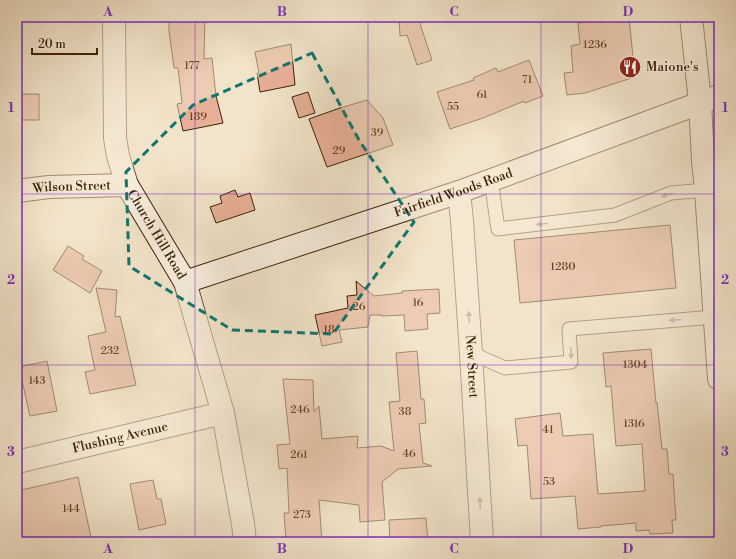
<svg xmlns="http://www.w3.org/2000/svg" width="736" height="559" font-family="'Libre Bodoni',serif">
<rect width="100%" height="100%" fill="#f2e4ca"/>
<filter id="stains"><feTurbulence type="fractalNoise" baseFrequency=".005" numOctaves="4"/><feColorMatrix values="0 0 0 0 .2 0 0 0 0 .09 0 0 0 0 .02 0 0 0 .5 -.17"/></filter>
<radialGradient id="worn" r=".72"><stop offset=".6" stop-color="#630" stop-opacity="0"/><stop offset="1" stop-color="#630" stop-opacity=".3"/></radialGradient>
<path fill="#e7af97" stroke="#3c2206" d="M169,17H205L204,59L212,58L216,96L223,123L183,131L177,104L182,103L178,68H174L169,31Z
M399,17H420L421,27L432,60L417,65L407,35L400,36Z
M587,17H629L635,77L585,93L567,95L564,73L573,72L571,46L580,44L578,23L588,22Z
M291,44L295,85L260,92L257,73H259L255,52Z
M529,60L543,96L525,103L524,101L483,118L450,129L437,92L474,80L473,78L496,68L498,72Z
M308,92L315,113L299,118L292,97Z
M17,94H39V120H17Z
M367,100L383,118L393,145L327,167L309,119L337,109Z
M235,190L238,197L250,193L255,210L216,223L210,207L222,203L220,196Z
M670,225L676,288L520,303L514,240Z
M68,246L84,256L82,259L102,271L90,293L53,270Z
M356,281L374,296L402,293V291L439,289L440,313L427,314L428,329L405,331L404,315L382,316V315H370L368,327L339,330L342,342L322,346L315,315L348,308L347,296L357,295Z
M96,288L117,290L115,317L120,316L136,385L90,394L85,372L95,370L88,336L106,332Z
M651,349L656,403L657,402L662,449H667L669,474H673L676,520H672L673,533L650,534L649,530L636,531V523L601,526V527L578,529L575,496L531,499L527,445L518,446L515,419L560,413L563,436L593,434L598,494L645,491L642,444L616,446L611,386L606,387L603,353Z
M417,351L421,399H424L426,423L419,424L423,463L432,466L398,469L382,482L385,520L360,522L359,505L319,500L322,542H286L284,513H289L287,468L279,469L277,445L290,444L283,379L313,380L314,412L319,406L322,439L358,436L357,448L381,446L394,451L389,402L400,401L396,353Z
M47,361L57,411L30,416L19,367Z
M78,477L92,542H17V491Z
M153,480L157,499H161L166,524L139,530L130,484Z
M426,518L428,542H390L389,520Z"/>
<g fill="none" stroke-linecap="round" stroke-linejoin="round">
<g stroke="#6a5237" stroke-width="15">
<path id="service" d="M703,161L719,157
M491,180L498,229L615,215L671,193L706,190
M471,353L505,368L571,362L569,329L714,317"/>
</g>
<g stroke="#6a5237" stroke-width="24">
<g id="minor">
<path d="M114,17L115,138L118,156L127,185"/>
<path id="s1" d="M459,192L462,221L471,353L482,542"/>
<path d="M185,282L197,324L223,413L243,524L245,542"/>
<path id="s2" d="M17,462L223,413"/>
</g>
</g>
<g stroke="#3c2206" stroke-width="24">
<g id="secondary">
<path d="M691,17L700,102L703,161L706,190L719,379"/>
<path id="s3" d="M17,191L49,187L127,185L185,282L459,192L719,96"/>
</g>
</g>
<use href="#service" stroke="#f7eddd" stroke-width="13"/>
<use href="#minor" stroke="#f7eddd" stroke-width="22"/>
<use href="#secondary" stroke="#f7eddd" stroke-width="22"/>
</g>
<defs><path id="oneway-solid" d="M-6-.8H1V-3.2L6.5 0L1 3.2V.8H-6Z"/></defs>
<g fill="#a3927c">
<use href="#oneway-solid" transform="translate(667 195) rotate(163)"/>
<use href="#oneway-solid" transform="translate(542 224) rotate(173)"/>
<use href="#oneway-solid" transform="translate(469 317) rotate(-94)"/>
<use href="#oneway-solid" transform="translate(675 320) rotate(175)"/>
<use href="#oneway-solid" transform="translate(571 353) rotate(86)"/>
<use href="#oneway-solid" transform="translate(480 503) rotate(-93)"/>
</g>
<path d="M0 0H736V559H0ZM312,53L359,140L414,222L333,334L232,330L129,266L126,172L193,105Z" fill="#f2e4ca" fill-opacity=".55" fill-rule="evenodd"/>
<path fill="none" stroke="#0f766e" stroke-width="3" stroke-dasharray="8 5" stroke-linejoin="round" d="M312,53L359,140L414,222L333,334L232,330L129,266L126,172L193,105Z"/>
<path fill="none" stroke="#7b2cbf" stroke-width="1" stroke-opacity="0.55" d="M195,17V542M368,17V542M541,17V542M17,194H719M17,365H719"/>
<defs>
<g id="restaurant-disc" transform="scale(1.15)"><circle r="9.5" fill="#8f2418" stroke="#f7eddd"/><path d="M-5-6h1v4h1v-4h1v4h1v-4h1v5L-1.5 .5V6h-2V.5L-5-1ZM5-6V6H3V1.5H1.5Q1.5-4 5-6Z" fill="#fff"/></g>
</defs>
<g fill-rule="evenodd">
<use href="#restaurant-disc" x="630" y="67"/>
</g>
<g text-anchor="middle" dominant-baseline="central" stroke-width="3" stroke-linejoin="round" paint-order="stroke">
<g font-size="11" fill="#67452a">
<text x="595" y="45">1236</text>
<text x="192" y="66">177</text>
<text x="527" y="80">71</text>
<text x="482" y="95">61</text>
<text x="453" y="107">55</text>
<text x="198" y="117">189</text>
<text x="377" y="133">39</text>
<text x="339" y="151">29</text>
<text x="563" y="267">1280</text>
<text x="418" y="303">16</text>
<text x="359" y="307">26</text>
<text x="329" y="330">18</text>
<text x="110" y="351">232</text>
<text x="635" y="365">1304</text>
<text x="37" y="381">143</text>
<text x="300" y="410">246</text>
<text x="405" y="412">38</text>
<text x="634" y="424">1316</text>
<text x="548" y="430">41</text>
<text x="409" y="454">46</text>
<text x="299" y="455">261</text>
<text x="549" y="482">53</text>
<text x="71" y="509">144</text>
<text x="302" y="515">273</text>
</g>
<g font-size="13" fill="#3c2206" stroke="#f7eddd" text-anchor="start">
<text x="646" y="67">Maione's</text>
</g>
<g font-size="13" fill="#3c2206" stroke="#f7eddd">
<text stroke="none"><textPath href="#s3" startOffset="55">Wilson Street</textPath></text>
<text stroke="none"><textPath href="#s3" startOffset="506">Fairfield Woods Road</textPath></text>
<text stroke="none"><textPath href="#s3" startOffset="168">Church Hill Road</textPath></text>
<text stroke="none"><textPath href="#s1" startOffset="175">New Street</textPath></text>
<text stroke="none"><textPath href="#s2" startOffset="106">Flushing Avenue</textPath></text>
</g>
</g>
<rect width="736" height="559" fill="none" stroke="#f2e4ca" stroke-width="44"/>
<path d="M32 48v6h65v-6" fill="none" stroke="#3c2206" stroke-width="2"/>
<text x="38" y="48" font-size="12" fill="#3c2206" stroke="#f7eddd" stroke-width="3" paint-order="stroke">20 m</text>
<rect x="22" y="22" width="692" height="515" fill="none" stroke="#7b2cbf" stroke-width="1.5"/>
<g font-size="13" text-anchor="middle" font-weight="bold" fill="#7b2cbf">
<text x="108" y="16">A</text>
<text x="282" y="16">B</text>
<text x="454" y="16">C</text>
<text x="628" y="16">D</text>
<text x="11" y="112">1</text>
<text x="725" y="112">1</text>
<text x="11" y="284">2</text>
<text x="725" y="284">2</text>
<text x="11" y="456">3</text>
<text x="725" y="456">3</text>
<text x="108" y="553">A</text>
<text x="282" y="553">B</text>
<text x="454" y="553">C</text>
<text x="628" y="553">D</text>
</g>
<rect width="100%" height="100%" filter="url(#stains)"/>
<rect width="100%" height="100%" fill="url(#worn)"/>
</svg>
